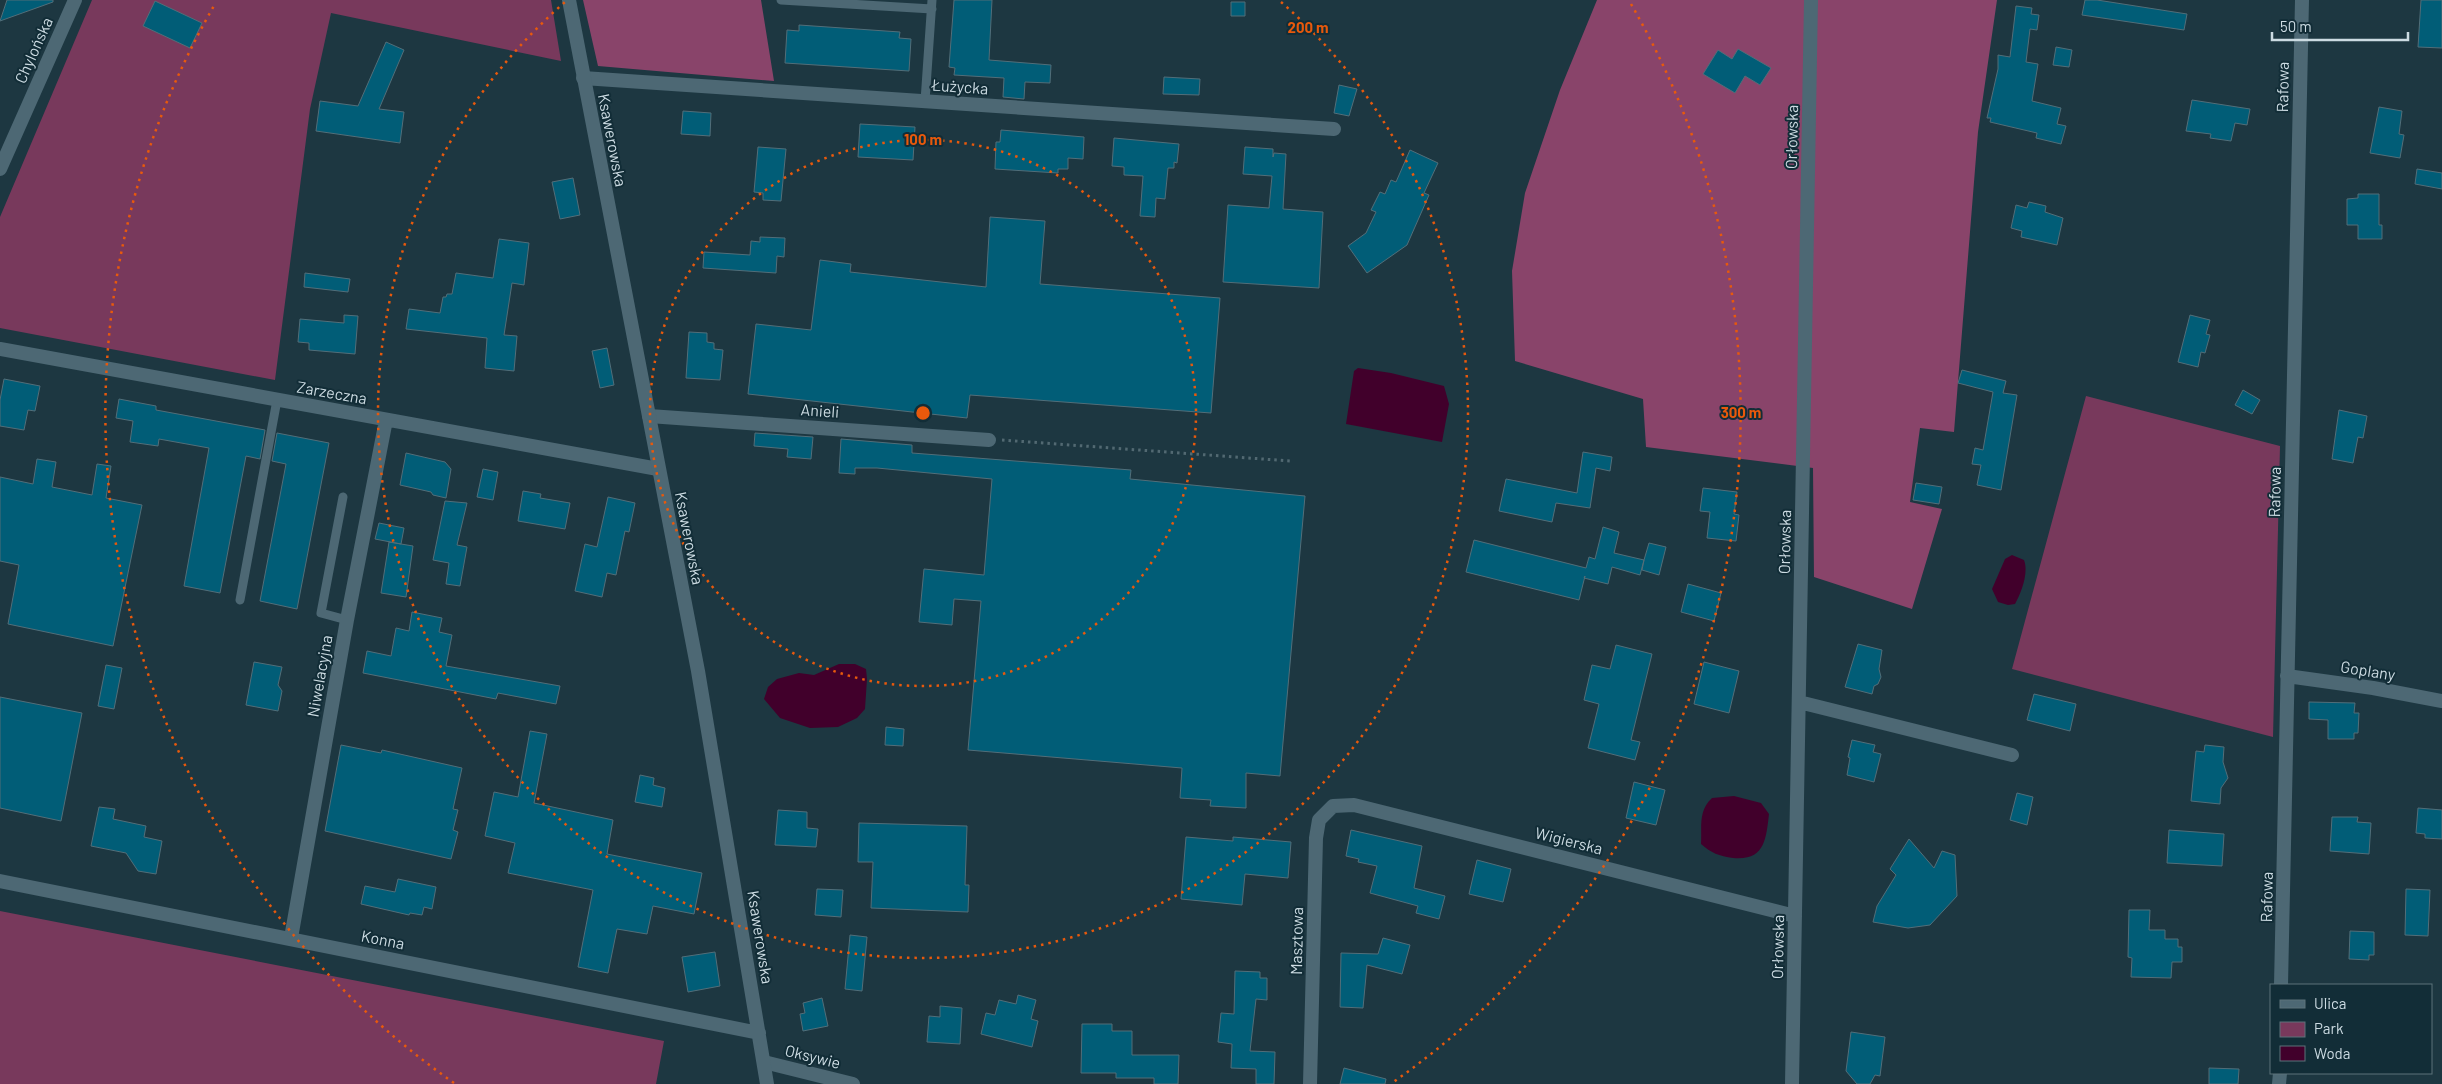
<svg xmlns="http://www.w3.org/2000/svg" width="2442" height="1084" font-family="Barlow,sans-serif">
<rect width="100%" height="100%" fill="#1d3741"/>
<path fill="#78395c" d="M92,0H551L561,61L331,13L310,109L275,380L0,328V217Z
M2086,396L2280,446L2273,737L2012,669Z
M0,911L664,1041L656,1084H0Z"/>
<path fill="#89446a" d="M583,0H761L774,81L598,66Z
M1597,0H1997L1978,132L1954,432L1920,428L1910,502L1942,509L1912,609L1814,577L1813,468L1646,447L1643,399L1515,361L1512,271L1525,193L1560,90Z"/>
<path fill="#41002b" d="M1358,368L1391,373L1444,386L1449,404L1442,442L1346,424L1354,371Z
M2012,555L2024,560C2029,573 2021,593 2015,604L2008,605L1998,602L1992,589L2005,559Z
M839,664H855L866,669L867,679L865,709L857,718L838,727L810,728L780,718L764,699L768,687L777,679L799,673L814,675Z
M1734,796L1761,803L1769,814C1766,839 1765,861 1733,858C1719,856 1711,853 1701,844C1702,826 1698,811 1712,798Z"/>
<path fill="#015d77" stroke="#526e79" d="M7,0H53V2L0,21Z
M954,0H992L989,60L1051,65L1050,83L1025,82L1024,99L1003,97L1004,78L954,75L955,68L949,67Z
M2085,0H2097L2187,14L2184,30L2082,15Z
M2421,0H2442V48L2418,47Z
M155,1L202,23L190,48L143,26Z
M1231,2H1245V16H1231Z
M2016,6L2032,8L2031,14L2039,15L2037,30L2030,29L2026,62L2038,64L2032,101L2061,108L2057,124L2066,126L2061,144L2036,138L2037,133L1990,122L1991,118H1987L1998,69V55L2010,57Z
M799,25L900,32L899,38L911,39L909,71L785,63L787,30L799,31Z
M386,42L404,50L379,109L404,112L400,143L316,131L320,101L358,106Z
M2056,47L2072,50L2069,67L2053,65Z
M1738,49L1771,68L1760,85L1745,76L1735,93L1703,74L1718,50L1732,59Z
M1164,77L1200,79L1199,95L1163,94Z
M1339,85L1357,89L1349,116L1334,113Z
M2192,100L2250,109L2247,125L2235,123L2231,141L2210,138L2211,134L2186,131Z
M2379,107L2402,111L2399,134L2404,135L2400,158L2370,153Z
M683,111L711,113L710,136L681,134Z
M860,124L915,127L913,160L858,157Z
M1001,130L1084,137L1083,159L1068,158V169H1058V173L995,169L996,142H1000Z
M1114,138L1179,144L1177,163L1174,162V168H1168L1165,199L1156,198L1155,217L1140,216L1143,176L1124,175V167L1112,166Z
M758,147L786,149L781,201L763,200V193L754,192Z
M1245,147L1273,149V157L1274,153L1286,154L1283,209L1323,212L1319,288L1223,282L1228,205L1269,208L1272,176L1243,174Z
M1410,150L1438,163L1424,193L1429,195L1407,245L1367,273L1348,246L1366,233L1376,212L1371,210L1380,192L1385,194L1391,180L1396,182Z
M2417,169L2442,173V189L2415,184Z
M573,178L580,215L560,219L552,182Z
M2358,194H2379V225H2382V239H2358V225H2347V199L2358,198Z
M2029,202L2046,206L2045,212L2063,218L2057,245L2021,237L2022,231L2011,228L2016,205L2027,208Z
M990,217L1045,221L1040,284L1220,298L1211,413L970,395L967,418L748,394L756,324L811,330L820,260L851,264L850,272L986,287Z
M760,237L785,238L784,257L777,256L776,273L703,268L704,252L750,255L751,241L760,242Z
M499,239L529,243L524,285L512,283L504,335L517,336L514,371L485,368L487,338L406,329L409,309L440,313L443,297H446L447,294H452L456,273L493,278Z
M305,273L350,279L348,292L304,287Z
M344,315L358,316L355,354L309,350V343L298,342L300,319L344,323Z
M2190,315L2210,320L2206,334L2210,335L2205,353L2201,352L2198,367L2178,362Z
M689,332L707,333V342L714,343V349L723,350L720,380L686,378Z
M607,348L614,385L600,388L592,351Z
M1962,370L2006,381L2003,393L2017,395L2001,490L1977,485L1981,465L1972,464L1975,448L1983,450L1993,392L1958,383Z
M4,379L40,386L35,411L28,410L24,430L0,426V400Z
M2243,390L2260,400L2252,414L2235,405Z
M119,399L156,406V410L265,430L260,459L246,456L220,593L184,586L209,448L159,439L158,446L130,442L133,421L116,418Z
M2339,410L2367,416L2363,438L2358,437L2353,463L2332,459Z
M277,433L329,443L297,609L260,601L286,464L272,461Z
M755,433L813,437L811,459L787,457L788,449L754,446Z
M841,439L912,445V453L1131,470L1130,479L1305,496L1280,776L1246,773V808L1210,806L1211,800L1180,798L1182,768L968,750L981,601L954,599L952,625L919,622L924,569L984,575L992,479L877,468H855V474L839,473Z
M1583,452L1612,457L1610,471L1596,468L1590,508L1556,503L1552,522L1499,511L1506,479L1577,493Z
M406,453L445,462L451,469L446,498L433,495L431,492L400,485Z
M37,459L56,462L52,487L92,495L97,464L111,466L106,498L142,505L113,646L8,624L19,565L0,561V477L33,484Z
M483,469L498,472L493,500L477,497Z
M1916,483L1942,487L1939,504L1913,500Z
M1703,488L1737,492L1734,514L1739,515L1736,541L1707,538L1710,512L1700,511Z
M523,491L541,494L540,498L570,503L565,529L518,521Z
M608,497L635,503L629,532L625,531L616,575L607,573L602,597L575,591L585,544L597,547Z
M445,501L467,503L457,545L467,547L460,586L446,584L449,563L433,560Z
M379,523L404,528L401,544L375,539Z
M1603,527L1619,532L1614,553L1644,560L1649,543L1666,547L1659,575L1642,570L1644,560L1640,575L1612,567L1608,584L1584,578L1585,576L1579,600L1466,572L1474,540L1586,568L1589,557L1595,559Z
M389,542L413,546L406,597L381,593Z
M1688,584L1721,593L1714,621L1681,612Z
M412,612L442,618L439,632L452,635L446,666L560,686L556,704L498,693L496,699L363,673L367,651L391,656L396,628L409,631Z
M1858,644L1882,650L1879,669L1881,677L1878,684L1874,686L1872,694L1845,687Z
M1616,645L1652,654L1631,740L1640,742L1635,760L1588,748L1599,704L1584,700L1592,665L1610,669Z
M254,662L282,667L278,685L282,691L278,711L246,705Z
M1704,662L1739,671L1729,713L1694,704Z
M106,665L122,668L114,709L98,706Z
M2034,694L2076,704L2070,731L2027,720Z
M0,697L82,713L61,821L0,808Z
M2309,702L2355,703L2354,713H2359L2358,733H2354V739H2328V720L2309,719Z
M886,727L904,729L903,746L885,745Z
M530,731L547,734L534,803L613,820L607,854L702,873L694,914L653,906L647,934L617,929L608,973L578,967L593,890L508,873L515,843L485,836L494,792L518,797Z
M1852,740L1875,745L1873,752L1881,754L1874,782L1847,775L1850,758L1848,757Z
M341,745L381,753L382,750L462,768L453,809L458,810L453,830L458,832L451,859L325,831Z
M2205,745L2224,747L2223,762L2228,778L2221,788L2220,804L2191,801L2196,751L2204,752Z
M640,775L654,778L653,785L665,788L662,807L635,802Z
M1634,782L1665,790L1656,825L1626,818Z
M2017,793L2033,797L2027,825L2010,820Z
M99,807L115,809L113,819L146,826L144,837L162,841L156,874L138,871L126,853L91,846Z
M2418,808L2442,810V839L2425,838V834L2416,833Z
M778,810L807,812V828L818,829L816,847L775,845Z
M2332,817H2358L2357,822L2371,823L2369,854L2330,851Z
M859,823L967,826L965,885H969L968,912L871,908L873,862H858Z
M1351,830L1422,846L1414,888L1445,896L1439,919L1416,913L1418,906L1370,893L1377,866L1358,862L1359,859L1346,856Z
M2169,830L2224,834L2222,866L2167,863Z
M1186,837L1233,841V837L1291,842L1288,878L1245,874L1242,905L1181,899Z
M1909,839L1934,868L1942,851L1955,855L1957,896L1930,925L1908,928L1873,922L1877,906L1896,875L1890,869Z
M1477,860L1511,869L1503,902L1469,894Z
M398,879L436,887L432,909L424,907L422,915L410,913L409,915L361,904L365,886L395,892Z
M817,889L843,890L841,917L815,915Z
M2406,889L2430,890L2428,936L2405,935Z
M2129,910H2150L2149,930H2165V939H2178V947H2182V962H2172L2171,978L2131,977L2132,958L2128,957Z
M2350,931L2374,932V955H2369V960L2349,959Z
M850,935L867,937L862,991L845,989Z
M1383,938L1410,945L1402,974L1367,965L1363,1008L1340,1007L1341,953L1378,954Z
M715,952L720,986L688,992L682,957Z
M1235,971L1260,972V978H1267V1000L1256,999L1250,1051L1275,1052L1274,1084H1256V1069L1231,1068L1232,1044L1218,1042L1221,1013L1234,1014Z
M1018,995L1036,1000L1031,1019L1038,1021L1032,1047L981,1034L986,1013L995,1015L999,1000L1016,1004Z
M822,998L828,1026L803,1031L800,1014L805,1013L803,1003Z
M940,1006L962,1008L960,1044L927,1042L929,1016L940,1017Z
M1082,1024H1112V1031H1132V1055H1179L1178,1084H1154V1078H1116V1073H1081Z
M1851,1032L1885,1037L1880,1076L1875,1075L1870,1084H1857L1846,1071Z
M1344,1068L1386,1079L1385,1084H1340Z
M2209,1068L2239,1069L2238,1084H2209Z"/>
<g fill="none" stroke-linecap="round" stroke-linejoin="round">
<path stroke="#526972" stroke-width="3" stroke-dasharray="2.5 4" stroke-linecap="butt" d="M1002,440L1290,461"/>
<path stroke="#4d6874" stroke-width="9" d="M781,0L932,9
M925,101L932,0
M343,497L321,613L347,620
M240,600L277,400"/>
<path stroke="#4d6874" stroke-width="14" d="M583,78L1334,129
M0,169L75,0
M0,349L658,469
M649,416L989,440
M2287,676L2373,688L2442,701
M1799,702L2012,755
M291,938L347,620L386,420
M2281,985L2302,0
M764,1062L853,1084
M1310,1084L1316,838L1319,820L1333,806L1354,805L1795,916
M1792,1084L1811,0
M2279,1084L2280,1073"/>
<path stroke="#4d6874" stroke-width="14" d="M569,0L698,671L767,1084
M0,881L759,1033"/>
</g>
<g fill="none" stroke="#e8590c" stroke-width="2.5" stroke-dasharray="2.5 5">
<circle cx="923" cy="413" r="273"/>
<path d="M1281 2A545 545 0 1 1 565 2"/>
<path d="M454 1083A818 818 0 0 1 215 4M1631 4A818 818 0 0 1 1392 1083"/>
</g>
<g text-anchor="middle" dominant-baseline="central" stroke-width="4" stroke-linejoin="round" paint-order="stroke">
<g font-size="16" fill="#ccdbe2" stroke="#122d37">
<text transform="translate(33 50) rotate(-66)">Chylońska</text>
<text transform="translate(960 86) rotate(4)">Łużycka</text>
<text transform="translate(2282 87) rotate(-89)">Rafowa</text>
<text transform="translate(1791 137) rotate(-89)">Orłowska</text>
<text transform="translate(613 140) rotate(79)">Ksawerowska</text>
<text transform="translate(332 392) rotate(10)">Zarzeczna</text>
<text transform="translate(820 410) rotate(4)">Anieli</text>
<text transform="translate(2274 492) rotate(-89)">Rafowa</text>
<text transform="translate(690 538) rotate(79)">Ksawerowska</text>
<text transform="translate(1784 542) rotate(-89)">Orłowska</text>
<text transform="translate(2368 670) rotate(9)">Goplany</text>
<text transform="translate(319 676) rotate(-80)">Niwelacyjna</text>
<text transform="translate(1569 840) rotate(14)">Wigierska</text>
<text transform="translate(2266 897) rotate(-89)">Rafowa</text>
<text transform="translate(761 937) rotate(81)">Ksawerowska</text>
<text transform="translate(383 939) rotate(11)">Konna</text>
<text transform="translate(1296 941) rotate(-89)">Masztowa</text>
<text transform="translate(1777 947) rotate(-89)">Orłowska</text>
<text transform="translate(813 1056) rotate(14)">Oksywie</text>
</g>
</g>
<circle cx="923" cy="413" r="8" fill="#e8590c" stroke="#122d37" stroke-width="2.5"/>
<g font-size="15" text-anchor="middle" font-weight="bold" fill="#e8590c" stroke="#122d37" stroke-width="4" stroke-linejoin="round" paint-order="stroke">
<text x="1308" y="33">200 m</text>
<text x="923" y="145">100 m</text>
<text x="1741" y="418">300 m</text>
</g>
<rect x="2270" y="984" width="162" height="90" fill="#122d37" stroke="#5c737b"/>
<rect x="2280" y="1000" width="25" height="8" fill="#4d6874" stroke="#5c737b"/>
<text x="2314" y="1009" font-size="15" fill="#ccdbe2">Ulica</text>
<rect x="2280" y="1022" width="25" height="15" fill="#78395c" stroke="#5c737b"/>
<text x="2314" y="1034" font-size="15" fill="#ccdbe2">Park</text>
<rect x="2280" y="1046" width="25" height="15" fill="#41002b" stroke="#5c737b"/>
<text x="2314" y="1059" font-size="15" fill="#ccdbe2">Woda</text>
<path d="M2272 32v8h136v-8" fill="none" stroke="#ccdbe2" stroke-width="2.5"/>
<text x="2280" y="32" font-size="15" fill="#ccdbe2" stroke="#122d37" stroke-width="4" paint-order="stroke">50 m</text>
</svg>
